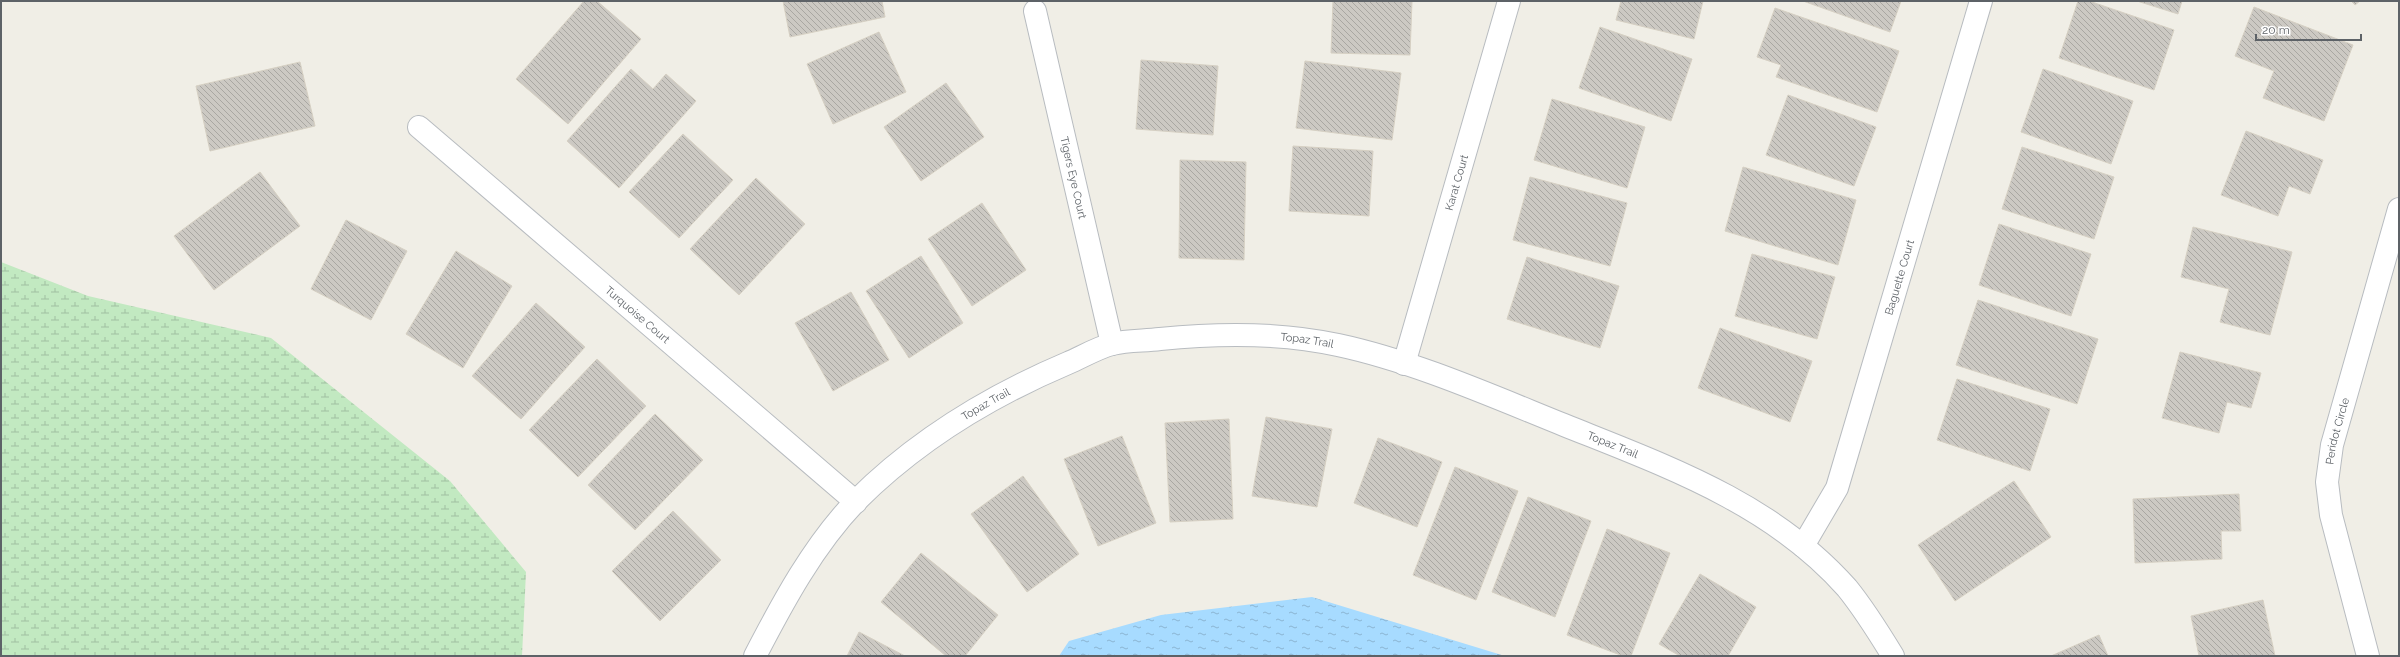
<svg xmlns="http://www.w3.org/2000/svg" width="2400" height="657" font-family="Raleway,sans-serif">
<defs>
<pattern id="wetland-marsh" width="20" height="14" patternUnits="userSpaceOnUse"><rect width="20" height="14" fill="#c2e9c1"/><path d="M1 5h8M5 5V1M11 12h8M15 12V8" fill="none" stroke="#a1c0a1"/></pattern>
<pattern id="water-ripples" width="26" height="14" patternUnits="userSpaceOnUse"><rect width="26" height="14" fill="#a7dbff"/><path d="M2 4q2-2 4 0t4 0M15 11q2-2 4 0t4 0" fill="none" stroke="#8bb5d2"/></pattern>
<pattern id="building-back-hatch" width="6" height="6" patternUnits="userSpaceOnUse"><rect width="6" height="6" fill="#ccc9c3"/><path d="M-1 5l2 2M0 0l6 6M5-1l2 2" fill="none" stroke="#a9a7a2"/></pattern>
</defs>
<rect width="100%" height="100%" fill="#f0eee6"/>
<path fill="url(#wetland-marsh)" d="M1,262L88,296L271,338L450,481L526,572L522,656H1Z"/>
<path fill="url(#water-ripples)" d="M1312,597L1505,656H1059L1069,641L1161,615Z"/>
<path fill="url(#building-back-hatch)" stroke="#d6d0c3" d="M584,1H597L641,39L568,124L516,79Z
M783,1H882L885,17L790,37Z
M1333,1H1412L1410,55L1331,53Z
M1621,1H1703L1694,39L1616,20Z
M1803,1H1901L1890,32Z
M2078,1H2089L2174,30L2154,90L2059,58Z
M2137,1H2182L2178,14Z
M2351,1H2360L2355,5Z
M2254,7L2353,45L2324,121L2263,98L2274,71L2235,56Z
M1775,8L1899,51L1877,112L1776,77L1781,65L1757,57Z
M1600,27L1692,59L1671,121L1579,88Z
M879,32L906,92L833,124L807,64Z
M1141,60L1218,66L1213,135L1136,129Z
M1305,61L1401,73L1392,140L1296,128Z
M300,62L315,126L210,151L196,86Z
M631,69L653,89L666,74L696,101L619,188L567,141Z
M2043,69L2133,101L2111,164L2021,132Z
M946,83L984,137L921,181L884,127Z
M1788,95L1876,127L1854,186L1766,155Z
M1552,99L1645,127L1627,188L1534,160Z
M2246,131L2323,160L2310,194L2289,186L2278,216L2221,195Z
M683,134L733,180L679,238L629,192Z
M1293,146L1373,151L1369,216L1289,211Z
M2022,147L2114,177L2094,239L2002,209Z
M1180,160L1246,162L1244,260L1179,258Z
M1743,167L1856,200L1838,265L1725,231Z
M260,172L300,226L214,290L174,236Z
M1530,177L1627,203L1610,266L1513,240Z
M756,178L805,224L739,295L690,249Z
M982,203L1026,270L972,306L928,239Z
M346,220L407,251L371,320L311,289Z
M1999,224L2091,254L2071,316L1979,285Z
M2193,227L2292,252L2270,335L2220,322L2229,289L2181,277Z
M456,251L512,286L463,368L406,334Z
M1752,254L1835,277L1817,339L1735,316Z
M921,256L963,323L909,358L866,291Z
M1527,257L1619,286L1600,348L1507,319Z
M851,292L889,360L833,391L795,323Z
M1978,300L2098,339L2077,404L1956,365Z
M536,303L585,347L521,419L472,376Z
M1720,328L1812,361L1790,422L1698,388Z
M2180,352L2261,373L2251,408L2227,402L2219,433L2162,418Z
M597,359L646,406L578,477L529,430Z
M1957,379L2050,409L2030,471L1937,440Z
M655,414L703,460L635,530L588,485Z
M1266,417L1332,429L1317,507L1252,496Z
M1229,419L1233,519L1170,522L1165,423Z
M1122,436L1156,523L1098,546L1064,459Z
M1378,438L1442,462L1417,527L1354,503Z
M1455,467L1518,491L1476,600L1413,575Z
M1023,476L1079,554L1027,592L971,514Z
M2014,481L2051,537L1955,601L1918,545Z
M2239,494L2241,531H2221L2222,559L2135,563L2133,499Z
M1528,497L1591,521L1555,617L1492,592Z
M673,511L721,560L660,621L612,571Z
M1607,529L1670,553L1631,656H1623L1567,635Z
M921,553L998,615L965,656H946L881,602Z
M1700,574L1756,607L1728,656H1680L1659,644Z
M2263,600L2275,656H2199L2191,616Z
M859,632L905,656H847Z
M2099,635L2108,656H2051Z"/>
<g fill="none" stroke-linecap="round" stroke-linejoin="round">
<g stroke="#b8bcc0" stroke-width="24">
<g id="minor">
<path id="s1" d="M1035,11L1112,344"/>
<path id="s2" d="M419,127L856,502"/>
<path id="s3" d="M1404,364L1509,1"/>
<path id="s4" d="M1803,546L1837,488L1981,1"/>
<path id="s5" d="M755,656C783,602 813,546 856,501C916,441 990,396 1068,363C1082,357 1097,348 1112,344C1127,340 1144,341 1160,339C1219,333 1279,332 1338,345C1413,361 1492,396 1564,425C1666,466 1772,503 1847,588C1864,609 1879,633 1893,656"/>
<path id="s6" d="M2368,656L2331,515L2327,482L2332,445L2399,209"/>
</g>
</g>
<use href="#minor" stroke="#fff" stroke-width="22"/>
</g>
<g text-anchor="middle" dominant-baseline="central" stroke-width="3" stroke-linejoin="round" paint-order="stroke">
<g font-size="11" fill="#5d6267" stroke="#fff">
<text stroke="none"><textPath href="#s1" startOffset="171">Tigers Eye Court</textPath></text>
<text stroke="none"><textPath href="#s3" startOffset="189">Karat Court</textPath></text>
<text stroke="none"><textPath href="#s4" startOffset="287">Baguette Court</textPath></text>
<text stroke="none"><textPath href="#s2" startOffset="288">Turquoise Court</textPath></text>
<text stroke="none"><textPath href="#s5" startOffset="684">Topaz Trail</textPath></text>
<text stroke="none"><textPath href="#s5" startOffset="348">Topaz Trail</textPath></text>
<text stroke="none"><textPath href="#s6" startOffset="231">Peridot Circle</textPath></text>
<text stroke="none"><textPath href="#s5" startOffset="1008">Topaz Trail</textPath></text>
</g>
</g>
<rect width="2400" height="657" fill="none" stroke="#5d6267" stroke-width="4"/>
<path d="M2256 34v6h105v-6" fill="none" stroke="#5d6267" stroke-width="2"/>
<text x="2262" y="34" font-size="12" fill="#5d6267" stroke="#ffffff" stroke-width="3" paint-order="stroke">20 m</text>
</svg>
